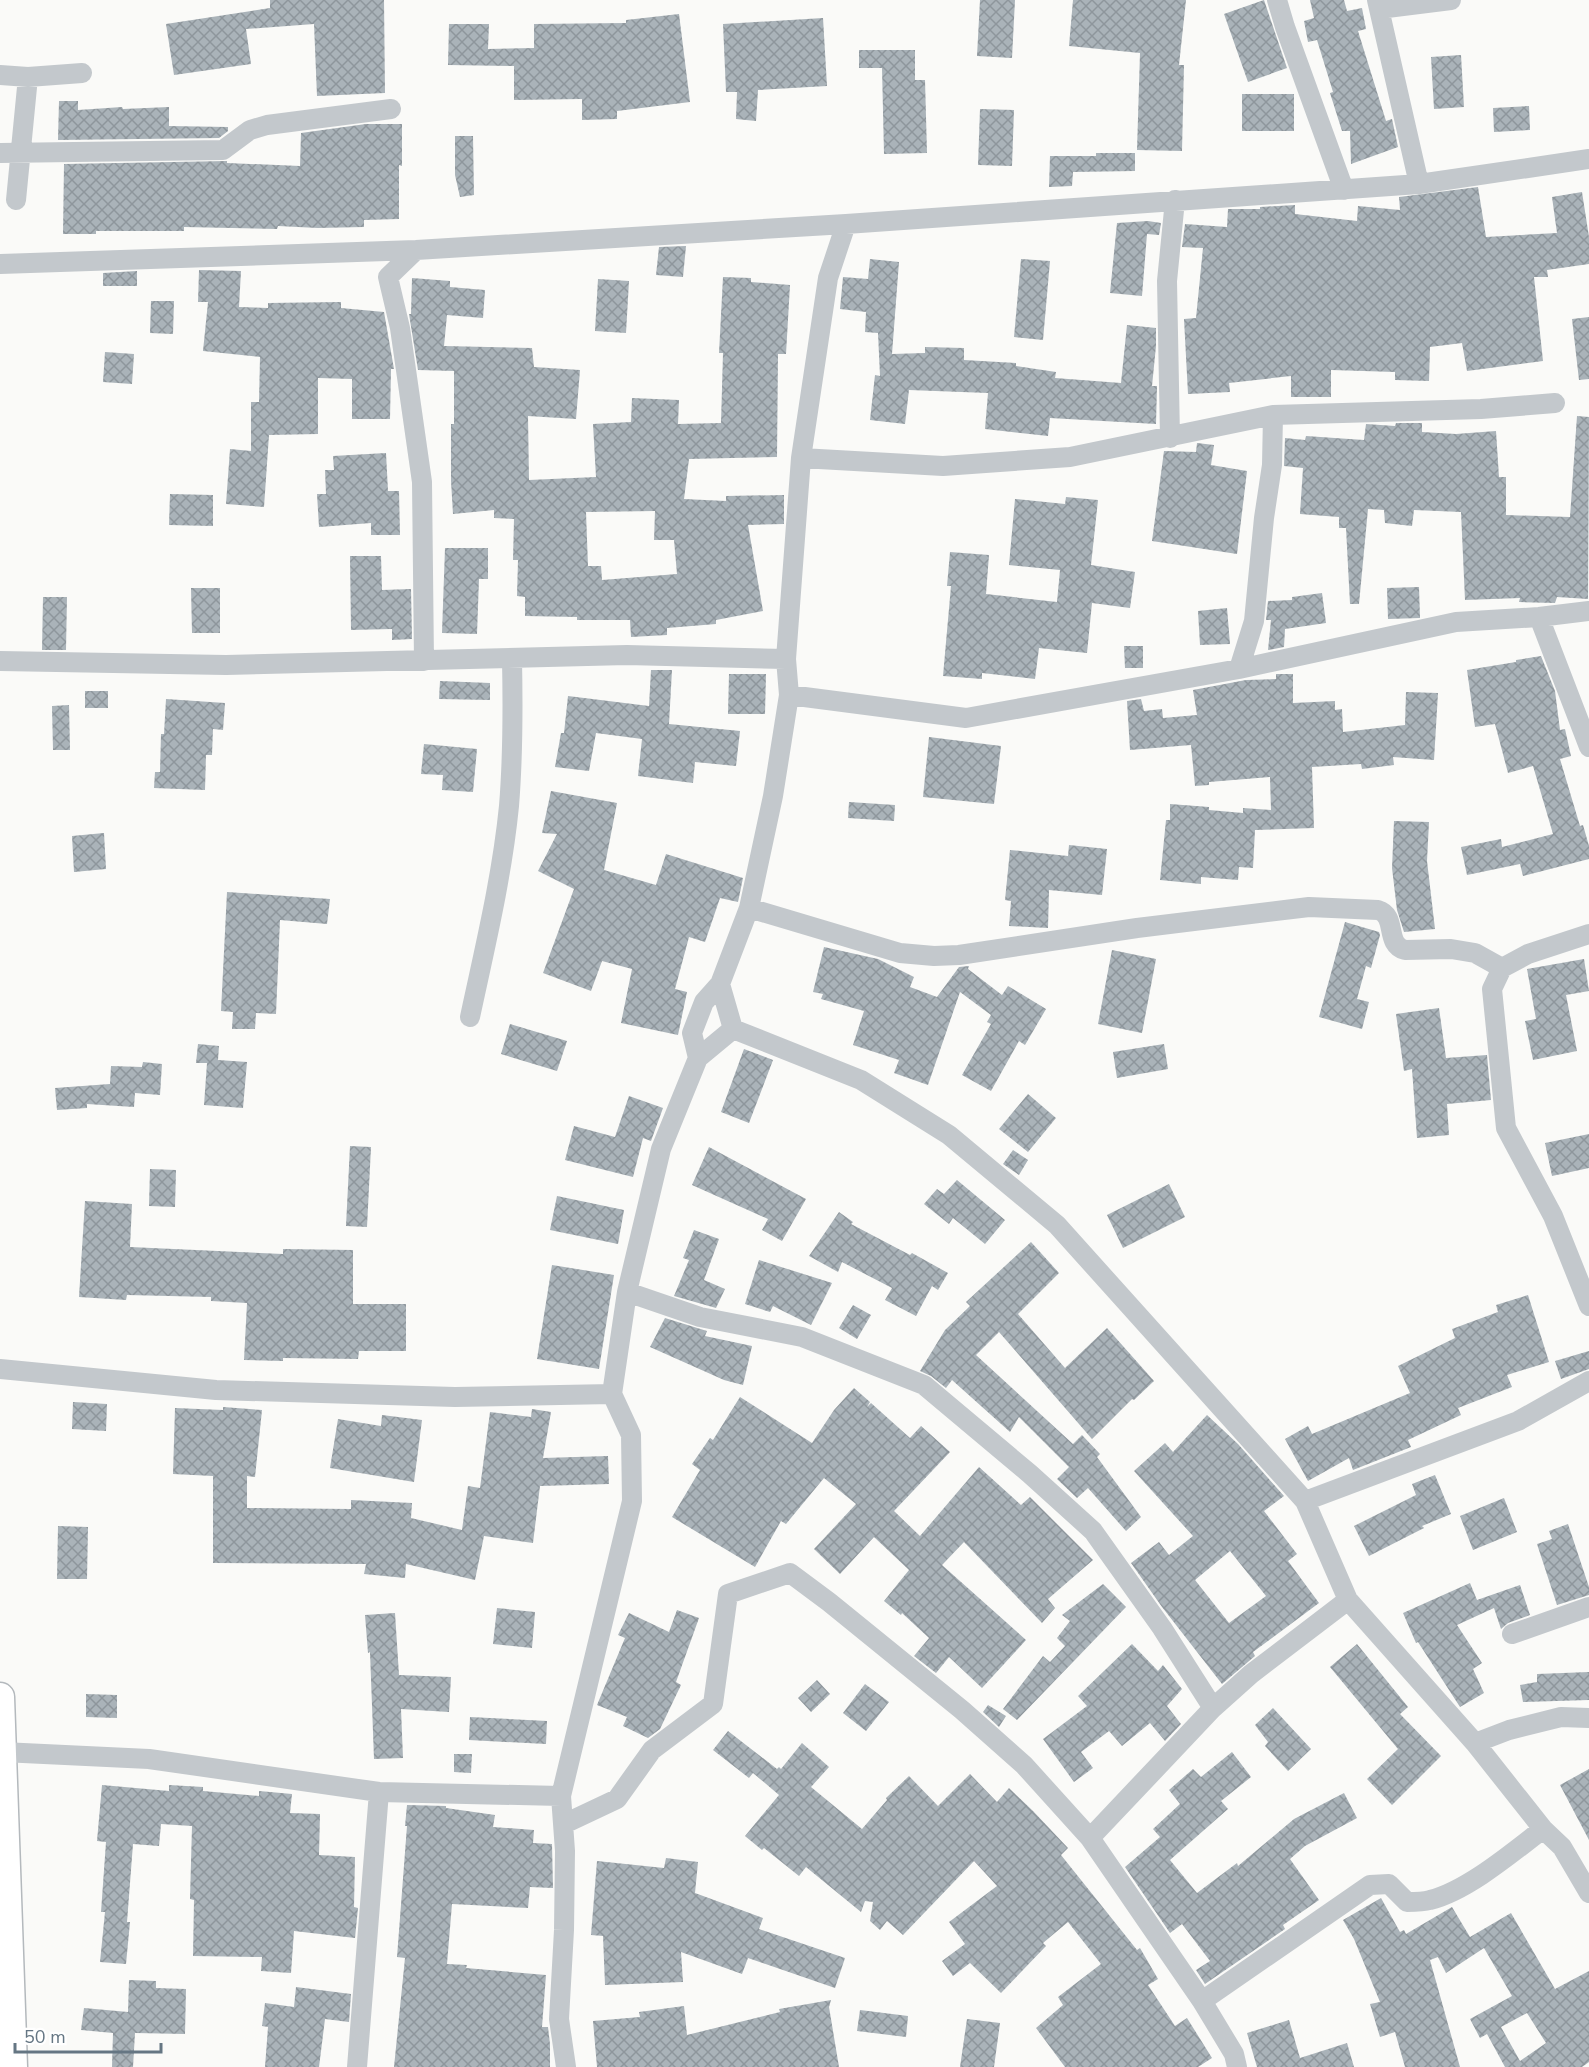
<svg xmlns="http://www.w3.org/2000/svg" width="1589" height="2067" font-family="'Nunito Sans',sans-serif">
<defs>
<pattern id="building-cross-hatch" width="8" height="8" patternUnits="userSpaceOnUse" patternTransform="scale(1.5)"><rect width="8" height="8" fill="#aab3b9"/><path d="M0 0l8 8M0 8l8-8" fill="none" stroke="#8e969c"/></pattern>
</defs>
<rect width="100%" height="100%" fill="#fafaf8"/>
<path fill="url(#building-cross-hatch)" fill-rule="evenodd" d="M270,0H384L385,93L317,96L314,24L246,29L251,64L174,75L166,24L270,8Z
M980,0H1015L1012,58L977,56Z
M1073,0H1186L1179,65H1184L1182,151L1137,150L1140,53L1069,46Z
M1264,0L1287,68L1248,82L1224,14Z
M1310,0H1344L1347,11L1362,8L1366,29L1358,31L1386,121L1392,119L1398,147L1351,164L1350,131H1342L1330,93L1333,92L1317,40L1308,42L1304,21L1314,18Z
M679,14L690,102L617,111V119L582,120V99L514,100V66L448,65L449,24H489L488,49L534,48V24L626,23V20Z
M823,18L827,86L758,90L756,121L736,119L737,92H726L723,24Z
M859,50H915V80H925L927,153L884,154L882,68H859Z
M1461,55L1464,107L1434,109L1431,57Z
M1242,94H1294V131H1242Z
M59,101H78V110L122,107L123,109L169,107V126L228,127V131L219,138L58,140Z
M1529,106L1530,130L1494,132L1493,108Z
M980,109L1014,110L1012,166L978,165Z
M366,124H402V166L399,165V219L364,220V227L318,228L278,226L277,229L184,227V231H96V234H63L64,164L227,161V163L300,166L301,133Z
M455,136H473L474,195L460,197L455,175Z
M1096,153H1135V171L1073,172L1072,186L1049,187L1050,156H1096Z
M1478,187L1486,237L1557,233L1552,197L1582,192L1589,237V264L1547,270L1548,277H1534L1543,361L1467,371L1462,343L1430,347L1429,381L1395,380V372L1331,370V397H1291V376L1229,383L1230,392L1188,394L1184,319L1196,318L1203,248L1182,247L1185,224L1227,227L1228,209H1260V207L1295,205V214L1357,221L1358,206L1400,210L1399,197Z
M1148,221L1161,223L1159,235L1147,234L1142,296L1110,293L1117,223Z
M686,246L683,277L656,275L659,247Z
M870,259L899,262L892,354L925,353V347L964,348V360L1016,363V366L1056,372L1055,378L1121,383L1127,325L1156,328V346L1152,386H1157L1156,424L1050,418L1048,436L985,429L988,393L909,390L905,424L870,420L875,375L880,376L878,333L865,332L866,312L840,309L843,277L868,279Z
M1021,259L1050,261L1043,340L1014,337Z
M199,270L241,271L239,307L268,308V303L341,302V308L384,312L394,369H391L390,419H352V379L318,378V434L269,435L264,507L226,504L230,449L251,451V402H259L260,357L203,351L208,302H198Z
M137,271V286H103V273Z
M723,277L751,278V282L790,285L786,354H778L777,457L689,459L684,499L726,501V496L784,495V524L748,525L763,611L716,620V624L667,628V635L631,637L630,620H577V617L525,616V597L517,596L518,560H513L514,519L494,518V510L453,514L451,481V424H454V371L418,370L409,314H411L412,278L450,281V287L485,290L483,318L447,315L444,346L532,348L534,367L580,370L576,419L528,416L529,480L596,477L593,424L631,422L632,398L679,400L678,424L721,423L723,353H719ZM655,511L654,540H674L677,574L602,580L601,566H588L586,512Z
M598,279L629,281L626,333L595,331Z
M151,301H174L173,334L150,333Z
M1589,317V379L1579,380L1572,319Z
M105,352L134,354L132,384L103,382Z
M1577,416L1589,417L1588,599L1557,597L1555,603L1519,602L1520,598L1465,600L1461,512L1414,510L1412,526L1385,523L1384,510L1368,509L1359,604H1350L1346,528H1339V517L1300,514L1303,468L1284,466L1285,438L1305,440L1306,436L1364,440L1366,424L1395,426L1396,423H1422V432L1456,434L1496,431L1499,477H1506V515L1570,517Z
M1197,443L1214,445L1211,465L1247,471L1237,554L1152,541L1164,451L1196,452Z
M386,453L388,491H399L400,535H371V523L319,527L317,494H326L325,470H334L333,456Z
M170,494L213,495V526L169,525Z
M1066,497L1098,500L1091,565L1135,572L1130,608L1092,603L1087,653L1039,648L1035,679L982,673V679L943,676L951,586H947L950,552L989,555L986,594L1057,602L1060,570L1009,565L1015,499L1065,504Z
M445,548H488V579H479L477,634L442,633Z
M350,556H381L382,590L411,589L412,639L392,640V629L351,630Z
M1419,587L1420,618L1388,619L1387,588Z
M191,588H220V633H192Z
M1322,593L1326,623L1285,629L1284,647L1268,650L1271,620H1266L1268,601L1292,600V597Z
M43,597H67L66,650H42Z
M1227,608L1230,644L1200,645L1198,611Z
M1124,646H1143V668H1125Z
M1541,656L1555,691L1560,730L1565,729L1571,756L1560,759L1580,826L1583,825L1589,846V859L1523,876L1520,864L1467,875L1461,847L1501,839L1502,847L1553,834L1533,766L1508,773L1495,724L1475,727L1467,670L1516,662V660Z
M651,670H672L669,724L740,731L736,766L695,762L693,783L638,776L642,739L596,733L589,771L555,767L561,733H564L568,696L649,706Z
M729,674H766L765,714H728Z
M1276,674H1293V703L1335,701V710L1342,709L1343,732L1405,725L1406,692L1438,693L1434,760L1393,757L1394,765L1362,769L1361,764L1312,767L1314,828L1255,830L1253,868L1239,867L1238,880L1201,877V884L1160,880L1166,820H1170V804L1209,807V810L1243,813V808L1271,810L1270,777L1209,782V785L1195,786L1191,745L1130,750L1127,701L1141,699L1144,711L1162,709L1163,718L1197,715L1193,690L1246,680L1276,679Z
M440,681L490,683V700L439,699Z
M85,691H108V708H85Z
M166,699L225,703L223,730L213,729L212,755H206L205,790L154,788L155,772H160L161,734H164Z
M69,705L70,750H53L52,706Z
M929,737L1001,746L994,804L923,797Z
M424,744L477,749L473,792L442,790L443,775L421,774Z
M551,791L617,803L604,870L656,885L666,854L743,878L738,902L720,898L705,942L689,937L675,989L687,992L678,1035L621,1023L632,969L602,961L591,991L543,973L574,889L538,871L557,834L542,833Z
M849,802L895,805L894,821L848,818Z
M1394,821L1429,822L1427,861L1435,929L1404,932L1397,910L1392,868Z
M104,833L106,869L74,872L72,836Z
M1069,845L1107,849L1102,895L1049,890L1048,928L1009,926L1011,901L1005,900L1010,850L1068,856Z
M227,892L330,899L327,924L280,920L276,1014L256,1013L255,1029H232L233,1012L221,1011Z
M1345,922L1379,932L1380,935L1371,968L1366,966L1357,999L1369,1002L1362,1029L1319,1017Z
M824,947L878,959L914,977L910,987L937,997L959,967L969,966L968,969L1002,995L1008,986L1046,1009L1025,1045L1019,1041L991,1091L962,1075L991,1024L987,1022L991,1015L960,992L928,1085L894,1073L899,1060L853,1045L864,1011L821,999L823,994L813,992Z
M1112,950L1156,959L1142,1033L1098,1024Z
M1584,959L1589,991L1566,995L1577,1051L1533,1060L1525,1021L1536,1019L1527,969Z
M1439,1008L1446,1058L1487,1055L1491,1100L1447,1104L1449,1135L1417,1138L1412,1069L1404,1071L1396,1014Z
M510,1024L567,1041L557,1071L501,1054Z
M198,1044L219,1046L218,1060L247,1062L243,1108L204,1105L207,1063H196Z
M1164,1044L1168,1069L1117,1078L1113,1052Z
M744,1049L773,1060L749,1123L721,1112Z
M143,1062L162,1064L160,1095L135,1093L134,1107L87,1104V1108L57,1110L55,1088L110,1084L111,1066L142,1067Z
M1028,1094L1056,1118L1028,1152L999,1129Z
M629,1096L663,1108L651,1141L643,1138L633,1177L565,1160L574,1126L615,1137Z
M1589,1134V1168L1552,1176L1545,1143Z
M350,1146L371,1147L367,1227L346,1226Z
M709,1147L806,1199L782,1241L762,1230L768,1219L692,1185Z
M1013,1150L1028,1160L1019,1175L1003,1164Z
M150,1169L176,1170L175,1207L149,1206Z
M957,1180L1005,1220L985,1244L953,1218L949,1224L924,1204L937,1189L944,1194Z
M1169,1184L1185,1217L1123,1248L1107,1215Z
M557,1196L624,1210L618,1244L550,1230Z
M85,1201L132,1204L130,1247L283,1254V1249L353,1250V1304H406V1351H359L358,1359L283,1358V1361L244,1360L247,1303L211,1301V1297L127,1295L126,1300L79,1297Z
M839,1212L853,1222L851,1224L910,1255L912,1253L948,1273L938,1290L932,1286L916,1316L885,1300L892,1288L842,1262L838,1272L809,1256Z
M694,1230L719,1239L704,1280L725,1289L716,1308L674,1296L689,1260L683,1258Z
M1031,1242L1059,1273L1018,1314L1065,1368L1107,1328L1154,1381L1134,1400L1132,1399L1092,1439L999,1332L976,1355L1073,1444L1082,1435L1100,1454L1097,1457L1141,1517L1126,1531L1088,1488L1077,1498L1057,1479L1069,1467L1019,1417L1010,1432L952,1380L946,1388L931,1376L920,1371L945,1330L970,1306L966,1302Z
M759,1260L832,1283L811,1325L773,1306L770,1312L745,1304Z
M552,1265L614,1275L599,1369L537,1359Z
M1528,1295L1549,1362L1507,1375L1512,1387L1458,1408L1461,1415L1408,1440L1411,1447L1353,1470L1349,1458L1308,1481L1285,1439L1308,1426L1312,1434L1410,1393L1398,1366L1455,1338L1452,1329L1498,1312L1496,1305Z
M853,1305L871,1315L857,1339L839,1328Z
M665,1318L707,1331L705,1336L752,1346L743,1385L724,1380L650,1347Z
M1589,1351V1369L1561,1379L1555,1361Z
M854,1388L870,1402L867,1407L871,1403L910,1438L921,1426L950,1452L894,1511L920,1536L979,1467L1021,1505L1030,1497L1093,1560L1048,1599L1055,1608L1042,1623L964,1542L942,1565L1026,1640L982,1688L949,1657L936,1673L914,1656L929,1638L902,1613L901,1615L884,1601L909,1570L874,1537L840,1574L814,1549L856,1504L824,1478L786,1524L781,1521L755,1567L672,1517L700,1470L692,1464L710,1438L713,1440L740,1397L812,1443L834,1410Z
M73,1402L107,1404L106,1431L72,1429Z
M223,1407L262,1410L255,1477L247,1476V1508L351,1509V1500L412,1503L411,1518L462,1530L468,1486L480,1488L490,1412L531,1417L532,1409L551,1412L543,1458L608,1456L609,1484L540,1486L533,1543L484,1536L475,1580L406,1564L405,1578L364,1574L366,1564L213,1563V1476L173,1474L175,1408L223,1410Z
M382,1415L422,1420L414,1482L330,1468L338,1419L381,1426Z
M1207,1415L1238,1444L1284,1496L1264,1511L1297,1554L1288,1561L1319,1603L1253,1652L1255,1656L1222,1684L1162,1607L1131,1563L1159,1542L1169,1555L1193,1536L1134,1471L1165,1443L1173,1452ZM1230,1551L1266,1596L1229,1623L1195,1580Z
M1435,1475L1451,1514L1422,1526L1424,1528L1369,1556L1354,1526L1416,1495L1412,1484Z
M1504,1498L1517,1532L1473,1550L1460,1516Z
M1568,1524L1589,1587V1595L1557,1605L1537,1544L1552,1539L1549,1531Z
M58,1526L88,1527L87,1579H57Z
M1470,1583L1477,1600L1520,1585L1530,1615L1508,1623L1501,1629L1494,1608L1457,1625L1482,1663L1473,1669L1484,1693L1460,1707L1418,1642L1416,1643L1403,1613Z
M1103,1584L1126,1607L1017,1720L1003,1709L1043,1656L1050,1662L1065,1646L1057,1638L1070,1621L1062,1615Z
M497,1608L535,1612L532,1648L493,1644Z
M677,1610L699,1618L676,1682L681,1685L660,1729L648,1738L623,1726L627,1717L597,1705L625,1638L618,1635L629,1613L669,1632Z
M395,1613L399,1675L451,1677L449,1712L401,1709L403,1758L374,1759L370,1652L368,1653L365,1615Z
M1132,1644L1158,1671L1163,1665L1182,1689L1167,1706L1181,1724L1165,1741L1150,1723L1122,1746L1109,1731L1081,1752L1093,1768L1074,1782L1043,1739L1087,1706L1078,1696Z
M1357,1644L1408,1707L1400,1714L1441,1756L1392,1805L1367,1779L1398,1749L1330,1667Z
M1589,1672V1700L1523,1702L1520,1685L1537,1682V1674Z
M817,1680L830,1694L811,1712L798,1698Z
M865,1684L889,1702L866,1731L843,1713Z
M86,1694L117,1695V1718L86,1717Z
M988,1705L1006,1716L999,1727L983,1712Z
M1273,1708L1311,1749L1288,1771L1265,1746L1268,1742L1255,1725Z
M470,1717L547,1721L546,1744L469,1740Z
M728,1731L777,1769L779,1767L781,1769L802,1743L829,1767L811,1787L862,1829L887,1800L886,1798L909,1776L938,1806L970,1774L997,1802L1009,1788L1033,1811L1068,1848L1061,1855L1137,1950L1140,1948L1158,1979L1148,1985L1175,2026L1187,2018L1212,2058L1198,2067H1065L1036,2028L1063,2005L1058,1997L1101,1964L1068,1922L1043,1943L1046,1946L1001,1993L970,1963L953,1976L942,1961L965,1944L949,1922L997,1886L974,1861L903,1935L887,1921L880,1930L870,1921L873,1902L865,1901L861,1912L806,1867L799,1876L764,1848L762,1850L745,1836L779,1795L753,1773L749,1778L713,1750Z
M1232,1752L1251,1777L1221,1801L1228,1809L1170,1860L1197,1893L1237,1863L1238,1866L1294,1819L1344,1793L1357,1818L1305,1846L1290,1859L1319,1900L1283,1925L1285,1929L1205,1984L1196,1970L1210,1961L1182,1924L1170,1933L1125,1867L1160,1837L1153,1829L1180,1804L1169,1790L1193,1769L1201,1777Z
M454,1754H472L471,1773L454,1772Z
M1589,1769V1840L1560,1785Z
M102,1785L169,1791V1785L203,1787V1791L259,1796V1791L292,1794L290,1813L320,1814L319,1855L355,1857L354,1907L358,1908L355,1938L294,1931L291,1973L261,1971L262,1957L193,1956L194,1900L190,1899L192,1826L161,1824L159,1846L133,1844L127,1922H130L126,1964L100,1962L105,1912H101L106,1842L97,1841Z
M407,1805L446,1806V1808L495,1815L493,1827L534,1830L533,1843L552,1844L553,1888L530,1887L528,1908L452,1904L447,1964L467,1965L466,1968L546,1975L542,2027H548L550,2044V2067H394L405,1958L397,1957L407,1826H405Z
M666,1858L698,1862L695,1893L763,1918L759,1929L845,1958L835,1988L748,1958L742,1974L681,1952L683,1982L605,1985L603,1936L591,1935L597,1861L664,1868Z
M1381,1898L1400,1932L1404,1930L1406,1934L1452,1907L1470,1937L1511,1913L1555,1989L1589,1971V2062L1582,2067H1505L1487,2034L1480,2038L1470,2019L1512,1996L1484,1948L1446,1973L1438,1957L1430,1960L1460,2067H1405L1395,2032L1380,2037L1370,2004L1380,2002L1354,1939L1343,1920ZM1527,2013L1546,2043L1520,2061L1501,2027Z
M129,1980L156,1981V1988L186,1989L185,2034L135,2033L133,2067H112L113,2033L81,2030L84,2008L128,2012Z
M296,1987L351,1994L349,2022L325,2019L319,2067H265L268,2027L262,2026L265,2003L294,2007Z
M831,2000L829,2007L839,2067H597L593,2021L640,2017L639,2012L684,2006L687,2035L780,2012L779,2009Z
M860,2010L908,2016L906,2037L857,2031Z
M967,2019L1000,2023L994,2067H960Z
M1289,2020L1300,2058L1347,2043L1354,2067H1257L1247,2033Z"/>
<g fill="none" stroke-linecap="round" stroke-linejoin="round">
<g stroke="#b4b9bd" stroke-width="31">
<path id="highway" d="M0,1697L13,2067"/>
</g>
<path stroke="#c3c8cc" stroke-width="20" d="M1277,0L1285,27L1344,190
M1377,0L1419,184
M1379,9L1451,0
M0,75L28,77L82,73
M0,153L223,150L250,130L267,125L391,109
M16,200L28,77
M416,250L388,277L400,328L422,482L424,661
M0,264L416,250L846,224L1419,184L1589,159
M1170,438L1167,281L1175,200
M801,458L943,466L1070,457L1273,415L1481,409L1555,403
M1539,617L1589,747
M0,661L226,665L627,655L786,659
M1239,669L1254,621L1264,518L1272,465L1273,415
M789,695L966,718L1239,669L1456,622L1539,617L1589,611
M749,908L900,953L934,956L959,955L1137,928L1309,907L1378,910C1398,916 1384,944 1405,950L1451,949L1475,953L1502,968
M1589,934L1528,954L1502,968L1492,989L1506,1128L1553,1216L1589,1306
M470,1017C485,947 502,877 509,806C513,757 513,708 512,659
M733,1029L861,1080L949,1135L1057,1225L1305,1501L1348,1600L1475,1743L1543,1829L1562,1847L1589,1893
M698,1058L733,1029L720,984
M627,1292L700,1317L802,1337L924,1385L1030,1474L1093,1531L1162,1628L1213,1708
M0,1369L216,1390L455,1397L612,1394
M1305,1501L1518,1421L1589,1381
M1512,1634L1589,1607
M1475,1743L1509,1730L1561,1717L1589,1718
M2,1752L149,1759L379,1792L561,1796
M564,1824L617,1799L652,1750L713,1704L728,1594L790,1573L829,1602L962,1710L1024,1765L1090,1838L1202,2001L1234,2054L1237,2067
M1090,1838L1213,1708L1251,1674L1348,1600
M1202,2001L1370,1885L1389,1884L1407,1902C1415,1902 1423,1902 1430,1900C1467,1891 1513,1852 1543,1829
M357,2067L379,1792
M566,2067L559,2019L564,1930L565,1851L561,1796L632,1501L631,1435L612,1394L627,1292L661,1149L698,1058L692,1033L704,1002L720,984L749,908L773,796L789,695L786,659L801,458L828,278L846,224"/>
<use href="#highway" stroke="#fff" stroke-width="28"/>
</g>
<path d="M15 2043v9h146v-9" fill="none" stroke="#657683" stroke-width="3"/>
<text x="24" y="2043" font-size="18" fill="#657683" stroke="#ffffff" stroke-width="4.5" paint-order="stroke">50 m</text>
</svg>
